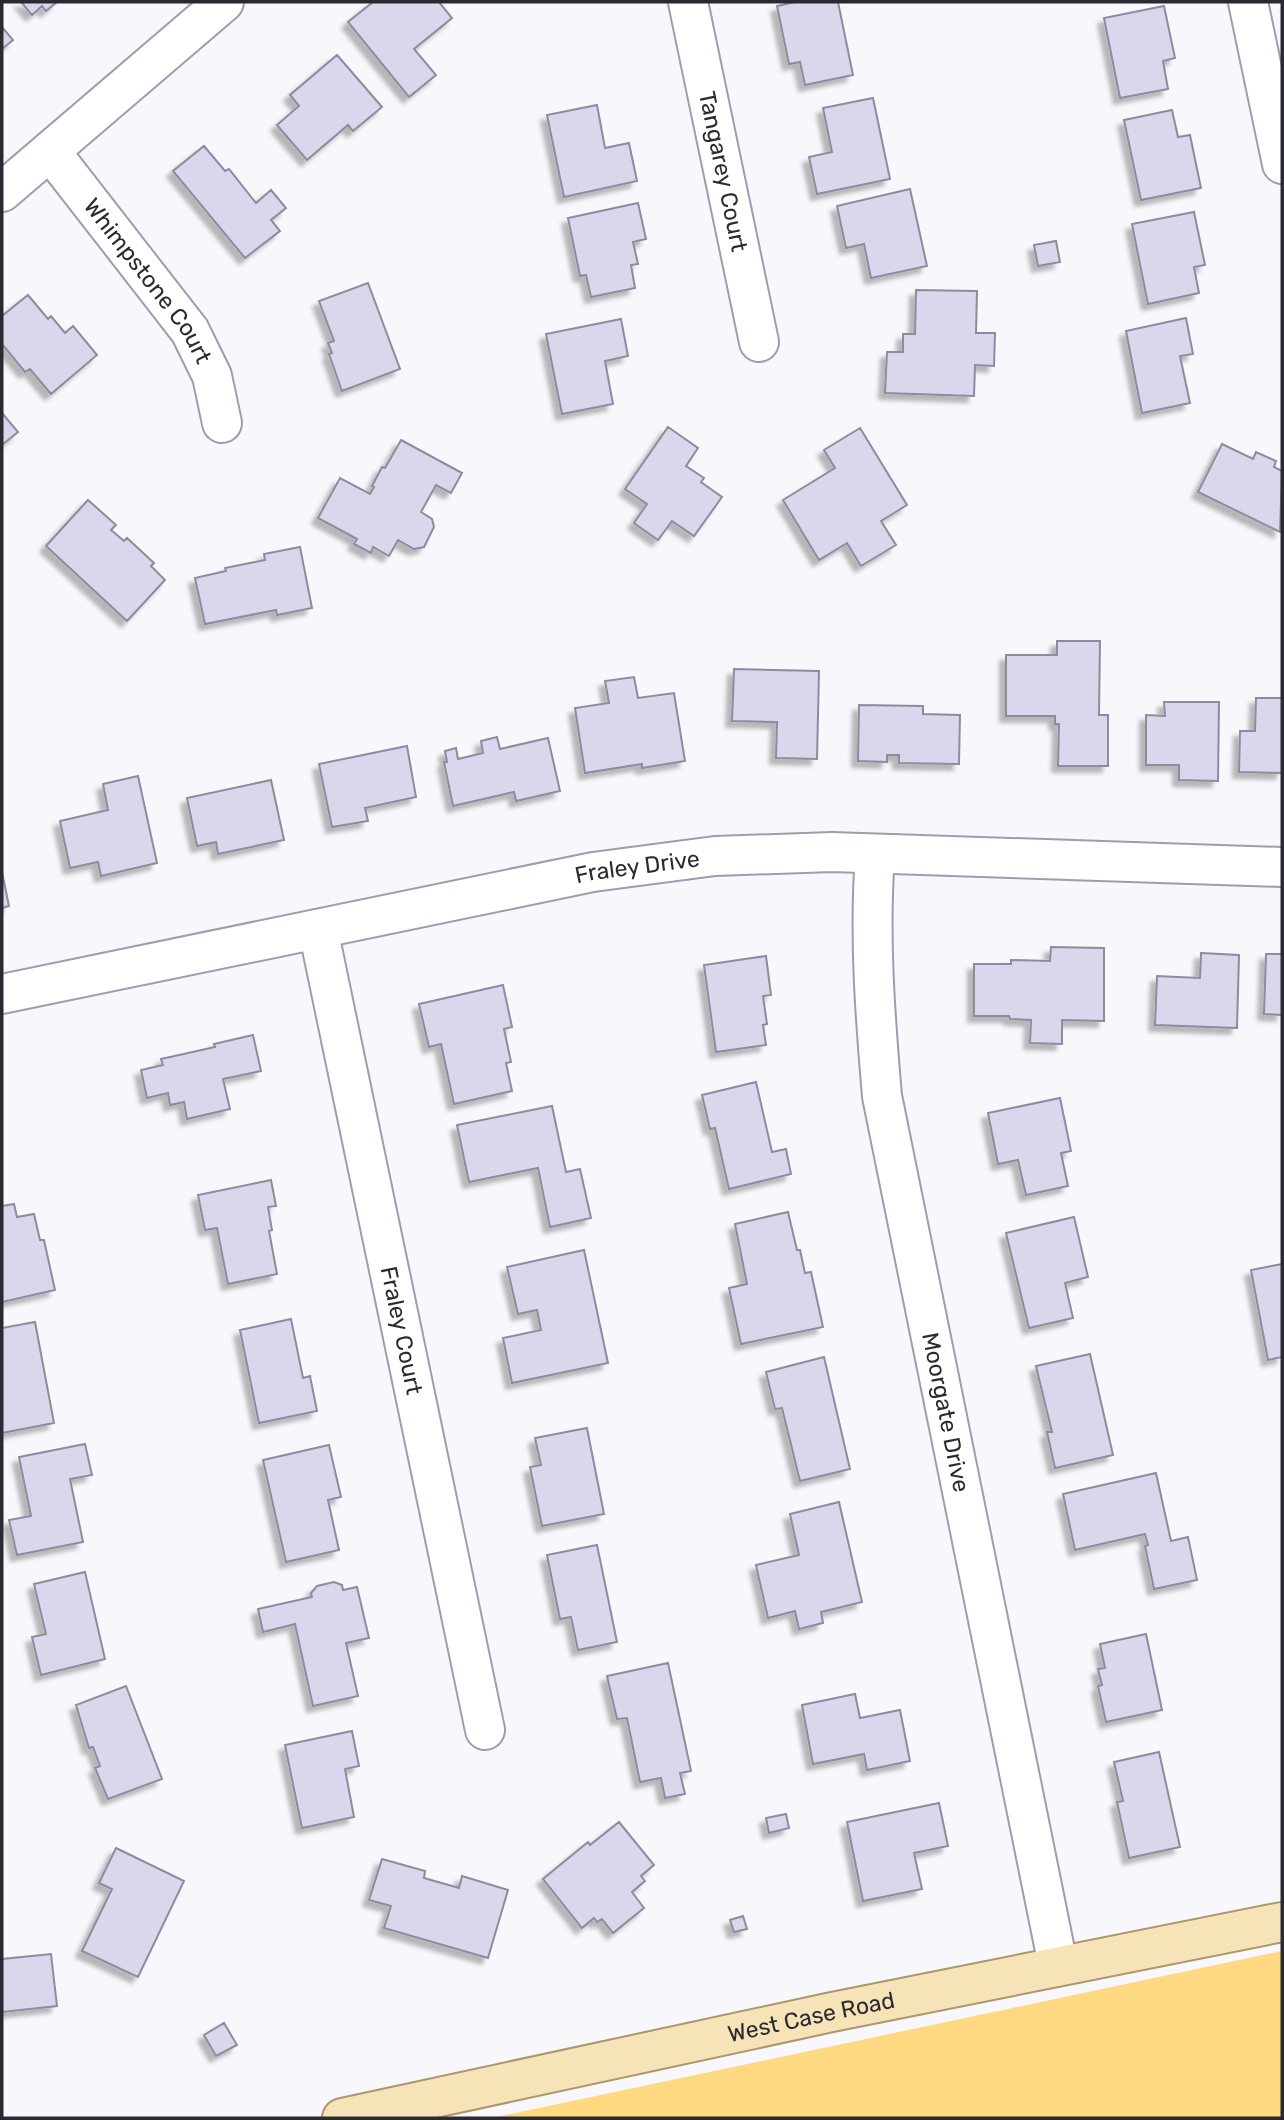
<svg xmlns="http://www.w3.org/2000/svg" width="1284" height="2120" font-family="Rubik,sans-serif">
<defs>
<filter id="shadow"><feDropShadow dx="-6" dy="6" stdDeviation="2" flood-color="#0004"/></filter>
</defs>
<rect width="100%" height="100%" fill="#f8f8fc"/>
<path fill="#ffd982" d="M1282,1951V2118H492Z"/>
<path fill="#dad6eb" stroke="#8e8b9e" stroke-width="2" filter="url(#shadow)" d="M21,2H57L46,11L42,6L32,15Z
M373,2H439L452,18L414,49L436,75L409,97L348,22Z
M795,2H838L853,75L805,85L800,62L789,64L777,6Z
M1164,6L1175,58L1163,61L1168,89L1120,98L1104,18Z
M2,27L13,40L2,49Z
M337,55L382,107L353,131L348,125L307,160L277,125L299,106L290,95Z
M873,98L890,179L817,194L809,157L832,152L823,108Z
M597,105L605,148L629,143L637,181L564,197L547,115Z
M1172,110L1178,137L1190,135L1201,188L1141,200L1124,120Z
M204,146L225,171L229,169L256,203L271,190L286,208L271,220L280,231L245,258L173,171Z
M910,189L927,266L871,278L864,244L846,248L837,206Z
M638,203L646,239L633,242L638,264L631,265L635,288L591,297L586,275L580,276L568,218Z
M1194,212L1205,265L1194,267L1199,293L1148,304L1132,224Z
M1056,241L1060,262L1038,266L1034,245Z
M368,283L400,369L342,391L329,354L332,353L328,343L334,341L319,301Z
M916,290L977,291L976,333H995L994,366L975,365L974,396L885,393L887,352H903V334H915Z
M28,295L48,319L51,316L65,333L73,326L97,355L51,394L30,369L25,372L2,344V316Z
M1186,318L1193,354L1180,356L1190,403L1142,413L1126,331Z
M621,319L628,356L605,361L613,404L562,414L546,334Z
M2,413L18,432L2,445Z
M668,427L698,448L686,466L704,478L701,482L722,497L694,536L672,521L658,540L634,523L647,504L625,489Z
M860,428L907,505L881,521L896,545L861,566L847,543L819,560L783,500L835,468L824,450Z
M401,440L462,473L451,493L436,485L421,512L432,519L434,527L424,547L414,549L398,540L389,556L373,547L371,553L354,544L357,539L318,518L340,478L370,494L374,487L372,486L382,467L385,468Z
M1222,444L1253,459L1256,452L1276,461L1274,467L1282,471L1280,532L1198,492Z
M88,500L116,525L111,530L124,541L127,538L154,563L151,566L165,580L127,621L46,546Z
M300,547L312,608L277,615L276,610L205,624L195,578L226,571L225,568L265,560L264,554Z
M1057,641H1100L1099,715H1108V766H1058L1059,724H1055V716H1006V655H1057Z
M734,669L819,671L817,759L776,758L777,722L732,721Z
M634,677L638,698L674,693L685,761L642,768V764L585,773L575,708L609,703L605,681Z
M1256,698H1282V773L1239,772L1240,731H1255Z
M1164,702H1219L1218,781L1179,780V765H1146V715L1165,716Z
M859,705L923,706V714L960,715L959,764L899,763V755H887V762L858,761Z
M497,737L500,749L548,738L560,791L516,801L514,792L453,806L444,762H447L445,751L456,748L458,759L483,753L481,741Z
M407,746L416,797L365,808L368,821L332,827L319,764Z
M138,776L157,863L101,876L98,862L70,868L60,821L108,810L103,784Z
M271,780L284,840L218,854L216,842L197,846L187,798Z
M2,872L9,906L2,908Z
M1051,947L1104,948V1021L1062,1020V1044L1030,1043L1031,1020L1010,1019L1009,1016H974V964H1011V960L1050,961Z
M1201,953L1239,955L1237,1028L1155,1025L1157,976L1200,978Z
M1266,954H1282V1015L1264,1014Z
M766,956L771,995L763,996L767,1024L763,1025L766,1045L716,1052L704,965Z
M503,985L512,1027L504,1029L511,1062L506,1063L512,1091L454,1104L441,1044L429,1047L419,1004Z
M253,1035L261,1071L223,1079L230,1109L187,1119L184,1102L170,1105L168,1093L147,1098L141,1070L163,1065L161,1059L215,1047L214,1044Z
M756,1082L772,1152L786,1149L791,1174L729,1189L715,1128L710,1129L702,1095Z
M1060,1098L1071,1151L1061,1153L1068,1186L1026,1195L1018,1160L998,1164L988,1113Z
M552,1106L566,1172L580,1169L591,1218L550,1227L538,1168L469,1182L457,1125Z
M271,1180L276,1206L268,1207L272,1230L269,1231L277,1274L228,1284L217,1228L205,1230L198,1195Z
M14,1204L17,1217L34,1214L40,1240H44L55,1290L2,1302V1206Z
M788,1212L797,1250H800L805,1273L811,1272L823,1327L741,1344L729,1288L747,1284L735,1224Z
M1074,1217L1088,1277L1065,1283L1073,1318L1029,1328L1006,1233Z
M584,1250L608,1363L512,1383L503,1338L541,1330L537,1310L518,1314L507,1267Z
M1282,1264V1357L1268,1360L1251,1270Z
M291,1319L303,1378L310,1376L317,1411L259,1423L240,1330Z
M35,1322L54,1423L2,1433V1328Z
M1090,1354L1113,1455L1055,1468L1047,1432H1052L1036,1366Z
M824,1357L850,1469L800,1481L782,1408L775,1409L766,1372Z
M587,1428L604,1514L542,1526L530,1467L541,1465L535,1438Z
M85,1444L92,1475L70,1479L83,1542L17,1555L9,1520L31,1516L19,1457Z
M329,1445L341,1497L328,1500L339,1550L286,1562L263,1460Z
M1156,1473L1171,1541L1188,1537L1197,1580L1154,1589L1145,1546L1148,1545L1145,1534L1075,1550L1063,1494Z
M839,1502L862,1602L821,1612L823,1623L799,1629L795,1611L768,1618L756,1565L799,1555L790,1514Z
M597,1545L617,1642L578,1650L571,1617L560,1619L547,1555Z
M85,1572L105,1659L41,1675L32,1637L46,1634L34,1584Z
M334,1582L342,1585L343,1590L357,1587L369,1638L346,1643L358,1696L313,1706L295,1624L263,1632L258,1609L312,1597L311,1593L317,1586Z
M1146,1634L1162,1710L1106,1722L1098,1686L1102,1685L1098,1669L1105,1668L1100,1644Z
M668,1663L691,1771L680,1773L685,1794L665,1798L661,1778L640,1782L627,1718L617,1719L607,1676Z
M126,1686L162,1779L108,1799L95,1768L100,1766L93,1747L89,1748L76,1705Z
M855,1694L860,1718L900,1710L910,1761L867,1770L864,1754L813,1764L802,1705Z
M352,1731L359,1766L345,1769L354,1817L302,1828L285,1745Z
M1159,1752L1180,1847L1129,1858L1117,1802L1123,1801L1114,1762Z
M939,1803L948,1846L914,1853L922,1889L863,1901L847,1822Z
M786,1814L789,1828L769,1833L766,1818Z
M619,1822L654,1865L641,1876L645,1881L632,1892L644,1908L613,1933L602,1919L597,1922L594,1918L582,1928L543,1879L588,1842L590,1845Z
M116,1848L184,1881L138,1977L82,1951L112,1889L99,1883Z
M382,1859L425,1871L424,1878L459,1888L462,1876L508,1890L488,1958L384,1928L391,1906L369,1900Z
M743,1916L747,1929L734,1932L730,1920Z
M51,1954L57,2006L2,2012V1959Z
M224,2023L237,2045L216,2056L204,2035Z"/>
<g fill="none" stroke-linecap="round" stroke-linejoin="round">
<g stroke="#9f9caf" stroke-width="42">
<g id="minor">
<path id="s1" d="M688,2L759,342"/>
<path d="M1248,2L1282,164"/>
<path id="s2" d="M50,151L190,331L212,376L222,423"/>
<path d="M2,192L224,2"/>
<path id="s3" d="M875,855C869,935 875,1015 882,1096L1058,1965"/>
<path id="s4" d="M318,929L485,1730"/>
<path id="s5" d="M2,994L593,872L715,856L832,852L1282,867"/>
</g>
</g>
<g stroke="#ac966b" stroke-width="42">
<g id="major">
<path id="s6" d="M342,2118L832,2012L1282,1922"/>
</g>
</g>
<use href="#minor" stroke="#fff" stroke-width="38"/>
<use href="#major" stroke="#f7e3b8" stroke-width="38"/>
</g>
<g text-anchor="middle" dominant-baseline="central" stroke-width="7" stroke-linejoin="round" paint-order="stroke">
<g font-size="23" fill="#2b2a32" stroke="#f8f8fc">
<text stroke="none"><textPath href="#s1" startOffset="173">Tangarey Court</textPath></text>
<text stroke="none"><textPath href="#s2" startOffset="163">Whimpstone Court</textPath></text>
<text stroke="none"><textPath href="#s5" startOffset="648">Fraley Drive</textPath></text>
<text stroke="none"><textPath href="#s4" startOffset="410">Fraley Court</textPath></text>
<text stroke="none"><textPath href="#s3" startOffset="564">Moorgate Drive</textPath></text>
<text stroke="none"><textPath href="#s6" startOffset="480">West Case Road</textPath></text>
</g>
</g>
<rect width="1284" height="2120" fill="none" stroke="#2b2a32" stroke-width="7"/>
</svg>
